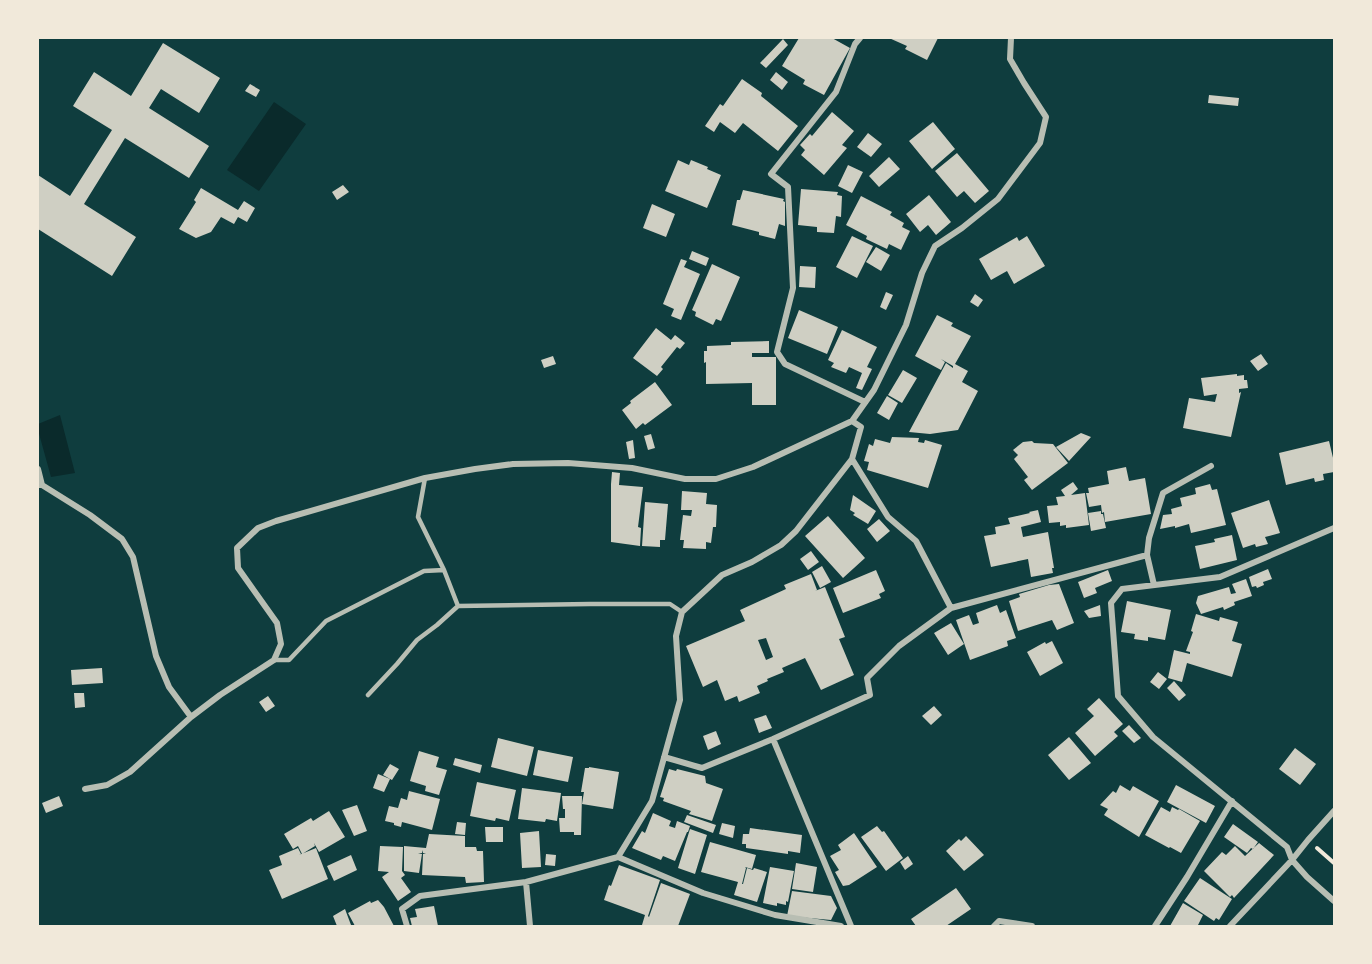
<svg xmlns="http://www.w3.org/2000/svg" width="1372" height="964" font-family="'Asap Condensed',sans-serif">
<rect width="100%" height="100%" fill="#0f3d3e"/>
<path fill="#0a2a2b" d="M274,102L306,124L259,191L227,170Z
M60,415L75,473L51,477L38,430V424Z"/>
<path fill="#cfcfc3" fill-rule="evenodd" d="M799,38H832L850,48L824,95L803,84L805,80L782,66Z
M889,38H938L927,60L905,49L907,46Z
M783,39L788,45L766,68L760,63Z
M163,43L220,78L199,113L161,89L149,108L209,146L189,178L125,138L84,204L136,237L112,276L38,229V175L70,196L112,130L73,106L94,72L131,96Z
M776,72L788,82L782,90L770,80Z
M742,79L762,93L761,96L798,126L778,151L743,123L735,133L720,122L714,132L705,126L720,104L723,106Z
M250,84L260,90L256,97L245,91Z
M1209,95L1239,98L1238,106L1208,103Z
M832,112L854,131L842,145L847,148L824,175L801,155L805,150L800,145L810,134L812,136Z
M933,122L955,149L932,169L909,141Z
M868,133L882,144L871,157L857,147Z
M957,153L989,191L975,203L964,191L957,197L935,171Z
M889,157L900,169L879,187L869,176Z
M678,160L689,165L691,160L708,167L707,169L721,175L707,208L665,191Z
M848,165L863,172L852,193L838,186Z
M343,185L349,192L337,200L332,192Z
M201,188L238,210L244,201L255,208L247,222L238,217L234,224L221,217L211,232L196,238L179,229L196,202L194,200Z
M801,189L838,192L837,195L842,196L841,217L836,216L834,233L817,232V227L798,225Z
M743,190L784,199L783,201L785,202V226L779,224L775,239L759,235V232L732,225L737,200H740Z
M929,195L951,222L936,235L928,225L920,232L906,214Z
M861,196L892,212L890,215L904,223L902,227L910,231L901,250L889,244L887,249L866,239L867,236L846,225Z
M652,204L675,214L666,237L643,228Z
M852,236L873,246L857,278L836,267Z
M1027,236L1045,266L1014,284L1007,271L991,280L979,259L1017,237L1019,241Z
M876,247L890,255L881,271L866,262Z
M692,251L709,258L706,266L689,259Z
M681,259L687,261L684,267L700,274L681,320L671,316L674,309L663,304Z
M712,264L740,277L721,321L716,319L713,325L695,316L696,312L692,310Z
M800,266L816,267L815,288L799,287Z
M886,292L893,295L886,310L880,307Z
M975,294L983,300L978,307L970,302Z
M799,310L838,327L827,354L788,338Z
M937,315L953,323L951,326L971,336L955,364L968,371L962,382L978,391L958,430L930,434L909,432L946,363L953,368V366L941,359L945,362L941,370L915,356Z
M656,328L671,340L675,335L685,343L680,349L677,347L661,367L663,369L657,376L633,358Z
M842,330L877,347L867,367L872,369L862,390L856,388L862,373L849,367L846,373L831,367L834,363L828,360Z
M769,341V353H752V357H776V405H752V383L706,384V362L704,363V351H707V346L731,345V342Z
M1261,354L1268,364L1258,371L1250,361Z
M553,356L556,364L544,368L541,360Z
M903,370L917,378L902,403L888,395Z
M1237,374V376L1244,375V380H1247L1248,388L1239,389V393L1241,392L1231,437L1183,428L1189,398L1215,402L1217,394L1204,396L1201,378Z
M655,382L672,405L645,425L643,423L636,429L622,410L631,403L630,401Z
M887,396L898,403L889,420L877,413Z
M1081,433L1091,437L1069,461L1056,447Z
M651,434L655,448L648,450L644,436Z
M892,437L919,438L918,442L924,443L925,440L942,445L928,488L867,470L869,462L864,461L869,444L873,446L875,439L890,443Z
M633,440L635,458L629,459L626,442Z
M1032,441L1034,443L1053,444L1068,463L1032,490L1024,480L1028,477L1014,459L1018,455L1013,450L1023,442Z
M1329,441L1334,462V472L1323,474L1324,480L1315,482L1314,478L1286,485L1279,453Z
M1126,467L1129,481L1145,478L1151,514L1105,522L1104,512L1102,513L1101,505L1089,507L1086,493H1089L1088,488L1109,484L1107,471Z
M612,472L620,473L619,485L643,487L638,527L641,528L640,546L611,542V484Z
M1073,482L1078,489L1071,495L1085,493L1089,525L1066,528V525L1060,526V522L1049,523L1047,506L1058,505L1056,497L1065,496L1061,490Z
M1210,484L1212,490L1217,489L1226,525L1191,533L1189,524L1175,528V526L1160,529L1163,515L1172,514L1171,509L1182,506L1180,498L1196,494L1195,488Z
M682,491L707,493L706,504L717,505L716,527H713L711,543L706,542V549L683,548L684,540H680L683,515L691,516L692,510H681Z
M853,495L876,511L868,524L853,515L855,513L850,510Z
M1269,500L1280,533L1265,537L1268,544L1256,547L1255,544L1243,548L1231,513Z
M645,502L668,504L665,540H660V547L642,546Z
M1038,510L1041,522L1021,527L1023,537L1048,532L1054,568H1052L1053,573L1031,577L1028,559L991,567L984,536L996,534L995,527L1010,524L1008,518L1030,513L1029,512Z
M1101,511V514H1103L1106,528L1091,531L1088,513Z
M828,516L865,558L843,578L805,536Z
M879,519L890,531L877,542L867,529Z
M1232,535L1237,560L1200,569L1195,546L1215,542L1214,539Z
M811,551L819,562L808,570L800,559Z
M822,566L831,582L820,588L812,572Z
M1268,569L1272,579L1263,582L1264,585L1257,588L1256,586L1252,587L1249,577Z
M876,570L885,591L879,594L881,598L843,613L833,588Z
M1108,570L1112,581L1095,588L1097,593L1084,598L1078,582Z
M811,574L817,590L815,591L825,587L845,637L839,639L854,675L821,690L805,658L782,668L784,672L767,679L768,681L757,686L760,693L739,702L737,696L725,701L717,680L703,687L686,646L745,621L740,610L786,589L784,585ZM766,638L773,657L766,660L758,640Z
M1246,579L1252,596L1234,602L1235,605L1224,610L1223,607L1201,614L1196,603L1198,596L1229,587L1231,594L1236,593L1232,584Z
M1059,584L1074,623L1057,630L1052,620L1018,631L1009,601L1020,597L1019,594L1049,585Z
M1127,601L1171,610L1165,640L1148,637V641L1134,639L1135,634L1121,632Z
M997,605L1000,613L1006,610L1016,638L1007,641L1008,646L970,660L956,620L969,615L973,625L979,623L976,613Z
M1100,605L1101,616L1089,618L1084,611Z
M1196,614L1219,621L1220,617L1238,622L1232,641L1242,644L1232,677L1187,663L1182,682L1168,678L1174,650L1190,654V652L1186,651L1193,632L1191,631Z
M951,623L964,644L948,655L934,633Z
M1052,641L1063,663L1040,676L1027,652L1045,642L1046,644Z
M102,668L103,683L72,685L71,670Z
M1158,672L1167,679L1159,689L1150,682Z
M1174,681L1186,695L1179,701L1167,688Z
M74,693H84L85,707L75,708Z
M268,696L275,706L266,712L259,702Z
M1099,698L1123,724L1114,732L1118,736L1095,756L1075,733L1094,716L1087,709Z
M934,706L942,715L931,725L922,716Z
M766,715L772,728L759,733L754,719Z
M1129,725L1141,738L1134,743L1122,731Z
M716,731L721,744L708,750L703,736Z
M1069,737L1091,763L1069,780L1048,755Z
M498,738L534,747L527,776L491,767Z
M1295,748L1316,764L1300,785L1279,769Z
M538,750L573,757L568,782L533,775Z
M419,751L439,757L436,767L447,770L439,795L425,791L426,786L410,781Z
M455,758L482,765L480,773L453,765Z
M390,764L399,769L392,780L383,775Z
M589,767L619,772L613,809L582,804L584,792H581L585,768H589Z
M669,769L676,771L677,769L705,776L706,783L723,789L712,821L689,814L691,811L663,801L664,798L660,797Z
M378,774L390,779L384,792L373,788Z
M477,782L516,790L509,821L496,818L495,821L470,816Z
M1120,785L1130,791L1133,786L1159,801L1139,837L1104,815L1108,809L1100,805L1113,791L1116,793Z
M1176,785L1215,806L1206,823L1167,802Z
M522,788L561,793L557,821L546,819L545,822L518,819Z
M409,791L440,799L432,830L402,822L401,827L394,825V823L385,821L389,806L398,808L401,798L407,800Z
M59,796L63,806L46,813L42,803Z
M562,796H582L581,835H574V832H560L559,818H565V809H563Z
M357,805L367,831L354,836L342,810Z
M1161,807L1170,812L1172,807L1178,810L1179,809L1200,821L1181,853L1170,847L1169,848L1145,835Z
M329,811L345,837L319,852L314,843L315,846L302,854L298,846L293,849L284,834L311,818L313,821Z
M653,813L671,821L669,826L675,828L677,821L690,826L688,832H687L675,861L663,856L661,860L632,848L642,831L645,833Z
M687,815L716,825L713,833L684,822Z
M457,822L466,823L465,835L455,834Z
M722,823L735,826L733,838L719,834Z
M1233,824L1258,842L1253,849L1251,848L1247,853L1224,837Z
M877,826L882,832L884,831L903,858L886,871L861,837Z
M485,827H503V842H486Z
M750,828L802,835L800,853L788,851V854L746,848V844H742L743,834H749Z
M690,829L707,835L695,874L678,868Z
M539,831L541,867L522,868L520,833Z
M854,833L877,867L849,885L843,886L835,872L839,870L830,856L841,850L838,845Z
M429,834L465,836V847H476L477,851H483L484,882L466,883L465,877L422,875L423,854H426L423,853V850L422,853H418L422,854L419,873L404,871V846L426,848Z
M966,836L984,855L964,871L946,851L959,839L961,841Z
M710,842L756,855L752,869L745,867L746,868L742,884H743L747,868L753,870L754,868L767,872L757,902L734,895L738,882L701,872Z
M1259,843L1274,855L1234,898L1232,895L1230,897L1204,871L1222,852L1226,855L1235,846L1245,856Z
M380,846L403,847L402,871L405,875L401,878L411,892L398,901L382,877L389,872L378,871Z
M298,848L301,854L299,855L316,848L328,879L282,899L269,870L282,865L279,856Z
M546,854L556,855L555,866L545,865Z
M351,855L357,870L334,881L327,866Z
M908,856L913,864L905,870L900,862Z
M796,863L817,867L813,892L792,889Z
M619,865L660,880L648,916L649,917L661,883L690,894L678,926H648L642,925L645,915L604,900L609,885L611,886Z
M770,867L794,871L788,902L786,901V905L777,903V906L763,903Z
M1200,878L1232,899L1219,920L1216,918L1214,921L1184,901Z
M956,888L971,909L946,926H916L911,919Z
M792,891L831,896L837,908L831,920L787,916Z
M378,900L384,907L394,926H355L348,913L370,901L371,903Z
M1183,903L1203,915L1198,925L1200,926H1170Z
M434,906L438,926H412L410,918L417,917L415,909Z
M345,909L351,925L347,926H337L333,916Z"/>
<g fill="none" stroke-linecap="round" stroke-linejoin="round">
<path stroke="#f1e9da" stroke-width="4" d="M1317,848L1334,863"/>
<path stroke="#b8beb3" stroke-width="4.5" d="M458,606L590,604H670L682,612
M274,660H289L326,621L424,571L444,570
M368,695L397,664L417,640L437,625L458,606L444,570L418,517L425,478"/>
<path stroke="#b8beb3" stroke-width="6" d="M860,38L855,44L836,92L771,174L788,187L793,288L777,352L785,364L865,402
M852,421L861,427L852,459L888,517L916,541L951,608
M38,469L42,485
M38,485H42L90,515L122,539L133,557L156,656L169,687L191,717
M1334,528L1220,577L1122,589L1111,603L1118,696L1153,737L1287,847L1292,860L1307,877L1334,901
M1154,585L1147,555L1149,538L1163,493L1211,466
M773,739L851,926
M664,757L702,768L773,739L870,695L867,678L899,646L951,608L1147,555
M85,789L107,785L130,772L191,717L220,695L274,660L281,644L277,623L238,568L237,548L258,528L276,521L425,478L475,469L513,464L568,463L632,468L685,479H716L753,467L852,421L874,390L906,325L922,273L935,246L962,228L998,199L1040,143L1046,117L1024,83L1010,59L1011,38
M618,857L703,893L775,915L841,926
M526,882L530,926
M407,926L402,909L420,896L526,882L618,857L652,801L680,700L676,636L682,612L722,575L752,562L781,545L796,531L852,459
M994,926L999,921L1032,926
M1155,926L1187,877L1232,801
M1230,926L1292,860L1308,840L1334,811"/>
</g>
<rect width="1372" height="964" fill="none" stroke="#f1e9da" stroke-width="78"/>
</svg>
